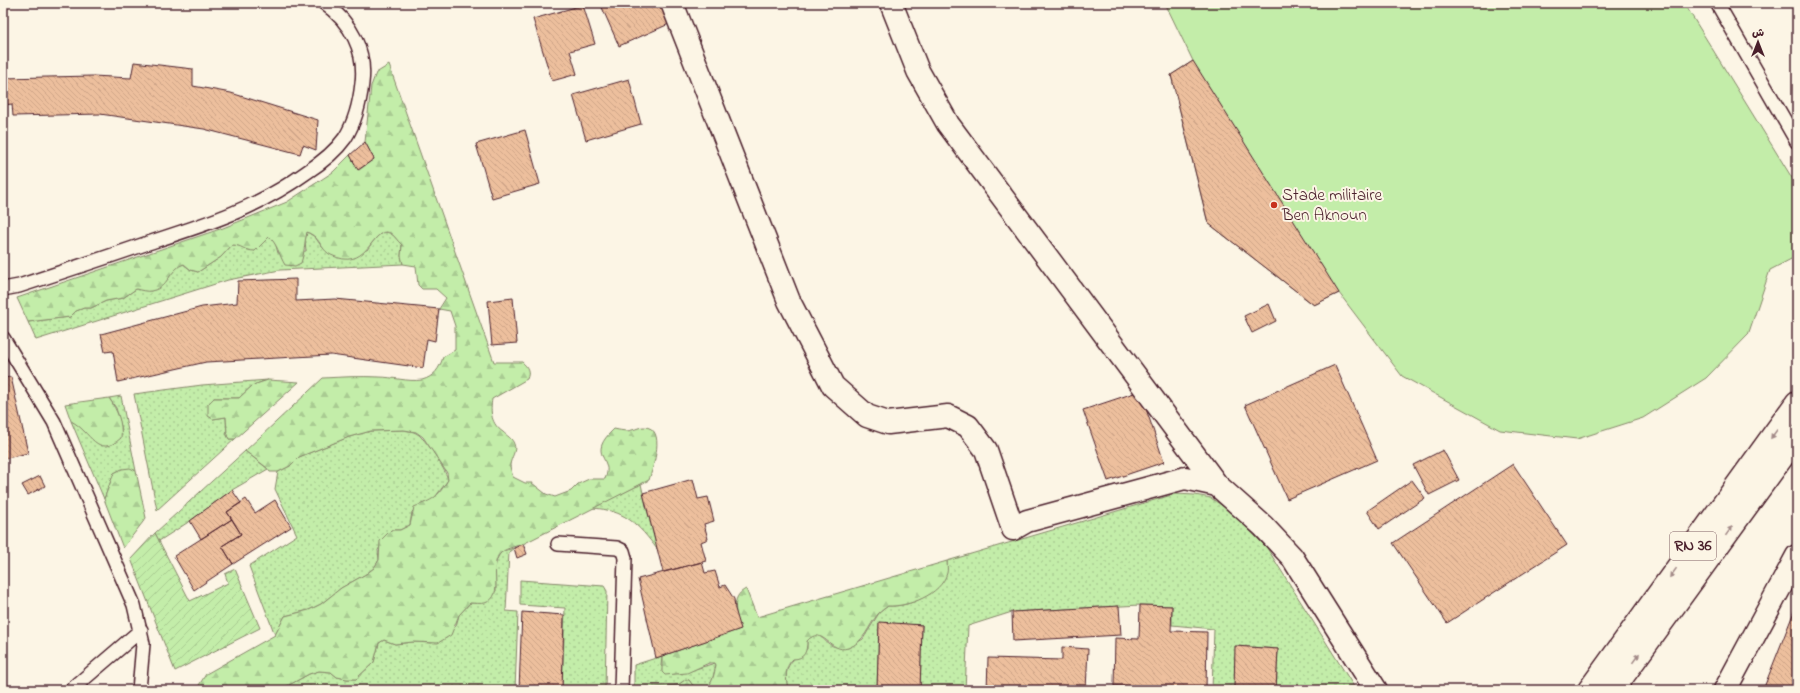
<svg xmlns="http://www.w3.org/2000/svg" width="1800" height="693" font-family="'Indie Flower','Playpen Sans Arabic',sans-serif">
<defs>
<pattern id="grass-dots" width="8" height="8" patternUnits="userSpaceOnUse"><rect width="8" height="8" fill="#c3eda9"/><path d="M2 2h.1M6 6h.1" fill="none" stroke="#a9cb92" stroke-width="1.8" stroke-linecap="round"/></pattern>
<pattern id="forest-firs" width="22" height="20" patternUnits="userSpaceOnUse"><rect width="22" height="20" fill="#c3eda9"/><path d="M5 1l3.5 6h-7zM16 11l3.5 6h-7z" fill="#a9cb92"/></pattern>
<pattern id="garden-furrows" width="10" height="10" patternUnits="userSpaceOnUse"><rect width="10" height="10" fill="#c3eda9"/><path d="M-1 1l2-2M0 10L10 0M9 11l2-2" fill="none" stroke="#a9cb92"/></pattern>
<pattern id="building-back-hatch" width="6" height="6" patternUnits="userSpaceOnUse"><rect width="6" height="6" fill="#edbf9d"/><path d="M-1 5l2 2M0 0l6 6M5-1l2 2" fill="none" stroke="#cda487"/></pattern>
</defs>
<rect width="100%" height="100%" fill="#fcf5e5"/>
<filter id="ink" filterUnits="userSpaceOnUse"><feTurbulence type="fractalNoise" baseFrequency=".025" numOctaves="2"/><feDisplacementMap in="SourceGraphic" scale="8" xChannelSelector="R" yChannelSelector="G"/><feConvolveMatrix kernelMatrix="1 2 1 2 8 2 1 2 1" color-interpolation-filters="sRGB"/></filter>
<g filter="url(#ink)">
<path fill="url(#grass-dots)" stroke="#86866a" d="M307,232L315,237L322,247L367,250C373,242 382,225 394,236C397,239 399,242 402,245L401,256L403,264L280,270L228,280L36,340L28,322L70,317L76,311L84,308H91L106,301L123,298L136,289L151,291L167,280L177,266L183,264L191,270L198,272L221,257L232,245H239L255,251L269,236L275,242L278,253L306,251L305,240Z
M268,380L253,385L239,398H214L208,404L213,419L226,417L227,435L229,439H235L157,510L134,394L202,385Z
M121,396L136,471C128,468 122,469 114,473L104,499L71,421L79,425L84,431L122,430L116,408L109,398Z
M404,430C407,431 413,431 416,433C425,437 446,470 448,480L433,500L420,505L412,512L410,525L400,530H391L378,550L379,560L374,568L366,574L341,588L321,604L309,610L285,616L275,635L249,566L297,535L275,489L278,472L290,466L299,457L349,437L371,431Z
M245,451L268,469L232,490L190,521L159,541L155,533Z
M641,484L643,493L657,549C638,524 625,510 592,508Z
M1175,494L1195,495L1211,498L1230,511L1267,548L1356,690H1276L1278,649L1236,646L1234,690H1212L1214,629L1172,625V606L1140,605L1012,612L968,626L965,690H920L922,625L879,623L877,690H788C783,666 789,662 807,649V641C818,628 822,640 831,645C835,648 843,647 848,648L863,639L879,613L888,606C911,607 936,595 946,573C948,570 947,565 947,561Z
M514,548L509,552L506,611L518,612L515,690H280L309,674L319,671L331,672L337,677L347,679H356L374,662L379,643L384,640L395,644L413,642L432,643L456,626L459,615L470,603H477L496,591C496,580 492,560 502,552C505,550 510,549 514,548Z
M520,580L604,586L607,591L605,690H562L565,608L520,605Z
M662,656L661,666L679,674L715,663L716,665L712,681L707,688C698,689 694,688 689,680H685L678,685L634,689V665Z"/>
<path fill="url(#forest-firs)" stroke="#86866a" d="M389,65L494,362H522C528,367 530,372 527,379L492,399C490,412 491,424 503,432C507,436 512,438 514,444C517,451 511,457 510,465C510,469 512,473 513,477L525,483H532L546,494L555,497L571,491L578,484L589,479H605C615,457 585,456 614,429C619,430 627,432 632,430C637,429 639,427 644,427C667,427 653,467 649,480L523,544C517,546 507,548 502,552C486,563 507,596 485,603C481,604 474,603 470,603L459,615L451,635L438,643L413,642L395,644L384,640L379,643L374,662L356,679H347L337,677L331,672L319,671L309,674L280,690H196L206,674L275,635L285,616L309,610L321,604L341,588L366,574L374,568L379,560L380,541L391,530H400L410,525L414,507C434,499 436,499 448,480L447,473L423,437L416,432L404,430L371,431L349,437L299,457L290,466L278,472H270L266,467L245,451L323,378C342,377 360,376 379,377C393,377 407,382 422,380C434,377 440,368 443,357L455,350V326L450,311L439,309L446,298L436,289H422L418,285L416,266L403,264L401,256L402,245C397,241 393,232 386,232C371,232 366,272 331,255C323,251 321,243 315,237C313,235 309,233 307,232C304,243 305,252 301,263L295,266L285,265C279,255 277,243 269,237L255,251C244,251 242,245 232,245L221,257L198,272L191,270L184,264C170,268 168,289 151,291C147,292 140,290 136,289L123,298L106,301L91,308H84L76,311L70,317L28,322L17,298L223,228L287,202L333,172L350,155L359,170L374,159L365,142L371,86L376,73Z
M268,380L299,382L235,439H229L227,435L226,417L213,419L208,416V404L214,398H239L253,385Z
M109,398C117,410 123,423 121,438C97,460 91,431 71,421L65,404Z
M130,468L136,471L146,518L123,548L104,499L114,473L122,469Z
M947,561C947,565 948,570 947,573C941,595 908,607 888,606C885,608 881,611 878,614C868,626 865,642 848,648C830,654 822,624 807,641C807,651 805,659 793,659C784,667 786,679 788,690H634L678,685L685,680H689L694,687L707,688C713,682 714,674 716,665L715,663H709L687,673L665,675L662,672V656L740,629C737,616 729,597 746,589L757,617Z"/>
<path fill="url(#garden-furrows)" stroke="#86866a" d="M155,533L190,601L228,583L225,574L235,569L260,628L175,671L131,559Z"/>
<path fill="#c3eda9" stroke="#86866a" d="M1165,3H1684L1797,186V256L1770,270L1748,335L1706,378L1643,418L1577,439L1500,430L1402,376L1339,293L1314,305L1208,223L1171,75L1193,61Z"/>
<path fill="url(#building-back-hatch)" stroke="#4a1f2b" d="M600,3H660L669,24L619,46Z
M583,5L595,44L570,51L577,74L552,81L533,19Z
M1193,61L1339,293L1314,305L1208,223L1171,75Z
M134,62L193,69V86L231,93L318,120L316,150L303,145L300,154L204,129L100,114L13,116L12,104L3,105V78L93,76L131,78Z
M629,79L641,124L586,140L573,95Z
M525,130L540,184L492,198L476,144Z
M365,142L374,159L358,170L350,155Z
M296,279V301L335,299L439,309L435,341L427,339L423,368L331,355L206,362L118,382L113,351L105,352L101,334L202,307L237,303L238,281Z
M513,298L517,343L492,345L488,301Z
M1269,304L1276,321L1252,333L1244,316Z
M1335,365L1377,460L1287,499L1245,405Z
M11,377L28,453L3,459V378Z
M1140,391L1164,462L1108,481L1083,410Z
M1443,450L1459,480L1429,495L1413,465Z
M1513,464L1567,545L1447,623L1393,543Z
M40,476L45,486L28,495L22,485Z
M693,479L698,499L708,497L714,521L704,524L708,539L701,542L706,561L663,572L643,493Z
M1412,480L1425,498L1379,529L1367,511Z
M232,490L241,503L227,512L232,519L201,539L190,521Z
M246,499L255,513L275,500L291,527L233,564L222,546L241,534L227,512Z
M232,519L241,534L222,546L233,564L194,590L174,556Z
M523,544L527,554L517,558L514,548Z
M702,562L705,573L715,571L720,587L725,585L734,599L735,609L741,629L656,658L638,579Z
M1797,604V690H1763Z
M1140,605L1172,606L1171,631L1207,632L1206,690H1127V686H1114L1115,638L1139,639Z
M1119,606L1121,635L1013,641L1012,612Z
M522,612L564,615L562,690H519Z
M879,622L922,625L920,690H877Z
M1235,646L1278,649L1276,690H1234Z
M1062,647L1088,649L1086,690H987L988,658L1062,660Z"/>
<g fill="none" stroke-linecap="round" stroke-linejoin="round">
<g stroke="#4a1f2b" stroke-width="16">
<path id="lane" d="M1717,3L1797,142
M3,289L19,286C62,272 105,258 148,243C207,224 256,209 307,172C321,163 335,152 345,138C355,122 360,102 362,83C366,51 351,22 324,3
M3,338L54,422L134,605L143,644L139,690
M558,544L617,548L623,551L625,558L621,690
M71,690L141,630"/>
</g>
<g stroke="#4a1f2b" stroke-width="25">
<path id="street" d="M672,3L789,301L833,386L867,416L888,423L948,416L968,426L986,450L1013,529L1027,521L1185,478L1217,485
M891,3L918,71L948,124L1217,485L1263,526L1292,557L1376,690
M1725,690L1797,556"/>
</g>
<g stroke="#4a1f2b" stroke-width="25">
<path id="primary" d="M1589,690L1797,402
M1613,690L1797,437"/>
</g>
<use href="#lane" stroke="#fcf5e5" stroke-width="13"/>
<use href="#street" stroke="#fcf5e5" stroke-width="22"/>
<use href="#primary" stroke="#fcf5e5" stroke-width="22"/>
</g>
<defs><path id="oneway-solid" d="M-6-.8H1V-3.2L6.5 0L1 3.2V.8H-6Z"/></defs>
<g fill="#a38a88">
<use href="#oneway-solid" transform="translate(1774 434) rotate(126)"/>
<use href="#oneway-solid" transform="translate(1729 531) rotate(-54)"/>
<use href="#oneway-solid" transform="translate(1673 573) rotate(126)"/>
<use href="#oneway-solid" transform="translate(1636 658) rotate(-54)"/>
</g>
</g>
<circle fill="#c8321e" stroke="#fcf5e5" stroke-width="1.5" cx="1274" cy="205" r="4"/>
<g text-anchor="middle" dominant-baseline="central" stroke-width="4" stroke-linejoin="round" paint-order="stroke">
<rect fill="#fcf5e5" stroke="#7f5f63" stroke-width="1" x="1670" y="532" width="46" height="28" rx="3"/>
<g font-size="16" font-weight="bold" fill="#4a1f2b">
<text x="1693" y="546">RN 36</text>
</g>
<g font-size="17" fill="#4a1f2b" stroke="#fcf5e5" text-anchor="start">
<text x="1282" y="195">Stade militaire<tspan x="1282" dy="20">Ben Aknoun</tspan></text>
</g>
</g>
<rect width="1800" height="693" fill="none" stroke="#fcf5e5" stroke-width="16"/>
<rect x="8" y="8" width="1784" height="677" fill="none" stroke="#4a1f2b" stroke-width="1.5" filter="url(#ink)"/>
<g transform="translate(1758 42)" stroke="#fcf5e5" stroke-width="3" paint-order="stroke">
<path d="M0-3L7 15L0 10L-7 15Z" fill="#4a1f2b"/>
<text y="-6" font-size="11" font-weight="bold" text-anchor="middle" fill="#4a1f2b">ش</text>
</g>
</svg>
